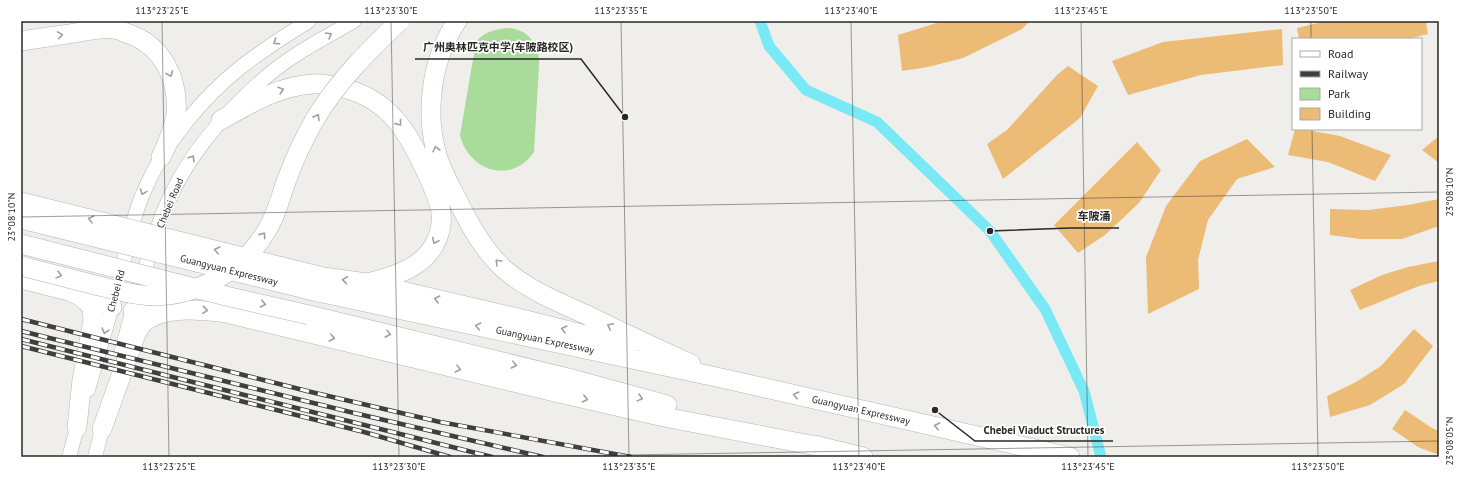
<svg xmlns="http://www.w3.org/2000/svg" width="1460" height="478" font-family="'PT Sans','Noto Sans SC',sans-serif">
<rect width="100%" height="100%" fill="#f0eeea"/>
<path fill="#a9dc9b" d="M506,28C527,28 540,44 539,65L534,152C512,185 468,171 460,135L476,42C484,32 493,30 506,28Z"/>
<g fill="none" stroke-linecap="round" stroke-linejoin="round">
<path stroke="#79eaf5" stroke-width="11" d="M760,21L769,46L806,90L877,122L990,231L1045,309L1084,391L1101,457"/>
</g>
<path fill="#ecbb75" d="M943,21H1030L1022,29L963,58L928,67L902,71L898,35Z
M1326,21H1426L1428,34L1407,39H1299L1297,28Z
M1282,29L1283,65L1201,75L1128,95L1112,61L1163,42Z
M1068,66L1098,86L1080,118L1003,179L987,144L1007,130L1057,75Z
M1295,129H1302L1340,136L1391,155L1375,181L1328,162L1288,155Z
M1439,136V163L1422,150Z
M1247,139L1275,167L1237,179L1208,220L1198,260L1199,289L1148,314L1146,257L1166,206L1200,161Z
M1137,142L1161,170L1139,203L1105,235L1078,253L1054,225Z
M1439,199V226L1402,239H1361L1330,235V209L1368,210L1408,205Z
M1439,261V281L1419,286L1360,310L1350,290L1382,275L1408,267Z
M1414,329L1433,346L1404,384L1370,405L1330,417L1327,396L1356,382L1381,366Z
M1405,410L1432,428L1439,431V455L1418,447L1392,429Z"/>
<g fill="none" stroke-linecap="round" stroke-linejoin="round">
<g stroke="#b6b4b0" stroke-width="15">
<path id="secondary" d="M122,350C128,325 136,301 143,277C151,248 159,218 173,191C195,146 229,109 267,76C293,54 324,38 354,21
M88,390C99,351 111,312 121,273C128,245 133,215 145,189C164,144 203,97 241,67C263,50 286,35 309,21
M69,457L80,417
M95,457L104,421"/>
</g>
<g stroke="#b6b4b0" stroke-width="20">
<path id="highway" d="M457,21C432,58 425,109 436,151C440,169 450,185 458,201C470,226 484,251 505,270C530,291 558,302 587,315C621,332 656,348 691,364
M21,41C39,38 57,36 75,33C88,31 101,27 115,29C119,30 124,32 129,34C163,46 179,80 176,114C174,130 167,144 161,157
M221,120C251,103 279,86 313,84C323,83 334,86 343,88C392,100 410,136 429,178C438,199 447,216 437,239C426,267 395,276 368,283
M323,277L367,283L518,318L629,346
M21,279L69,291L80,296L87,302L92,308L93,320L82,380L77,427
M318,292L721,378L1070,457
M80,295L112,307
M133,311L164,310
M309,315L568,378L667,405
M102,429L136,334C138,330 140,326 143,323C163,305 202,310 226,313L555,392L664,417L827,448
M814,445L863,457"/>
</g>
<use href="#secondary" stroke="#fff" stroke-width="14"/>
<use href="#highway" stroke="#fff" stroke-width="19"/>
<g stroke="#403f3e" stroke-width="4.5">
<path id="rail" d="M21,319L311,392L440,422L631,457
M21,331L354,413L543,457
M21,339L492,457
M21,346L364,432L450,457"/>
</g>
<use href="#rail" stroke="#fff" stroke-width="3" stroke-dasharray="9" stroke-linecap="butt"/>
<g stroke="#b6b4b0" stroke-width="20" stroke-linecap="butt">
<path id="highway-bridge" d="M21,202L323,277
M21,219L318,292
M21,244L230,297L309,315
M21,266C44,272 68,278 91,284C112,289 135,296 157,296C202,294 244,269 267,230C278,213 281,193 289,174C296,155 305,137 315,119C338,81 368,51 400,21"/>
</g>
<use href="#highway-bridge" stroke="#fff" stroke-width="19"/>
</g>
<defs><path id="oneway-chevron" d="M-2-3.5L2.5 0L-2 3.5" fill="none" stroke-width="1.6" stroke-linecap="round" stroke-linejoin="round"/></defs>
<g stroke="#9f9f9e">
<use href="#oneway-chevron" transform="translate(60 35) rotate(-9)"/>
<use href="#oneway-chevron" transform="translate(329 35) rotate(-30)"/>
<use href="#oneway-chevron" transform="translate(276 42) rotate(146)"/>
<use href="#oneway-chevron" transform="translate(170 74) rotate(68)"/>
<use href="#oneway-chevron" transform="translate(281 90) rotate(-17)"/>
<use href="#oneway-chevron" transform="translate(317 117) rotate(-59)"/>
<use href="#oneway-chevron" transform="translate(399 123) rotate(51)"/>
<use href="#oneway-chevron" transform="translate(436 149) rotate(-104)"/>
<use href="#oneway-chevron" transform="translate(192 158) rotate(-57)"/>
<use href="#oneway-chevron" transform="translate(143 192) rotate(111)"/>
<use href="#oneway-chevron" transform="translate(91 219) rotate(-166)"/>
<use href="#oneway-chevron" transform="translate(263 235) rotate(-55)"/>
<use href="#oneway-chevron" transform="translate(435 241) rotate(117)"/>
<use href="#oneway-chevron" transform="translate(217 250) rotate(-166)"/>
<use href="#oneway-chevron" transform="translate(498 262) rotate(-135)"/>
<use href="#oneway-chevron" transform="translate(59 275) rotate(15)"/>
<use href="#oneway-chevron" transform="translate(345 280) rotate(-172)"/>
<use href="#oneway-chevron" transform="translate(437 299) rotate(-167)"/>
<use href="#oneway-chevron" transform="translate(263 304) rotate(13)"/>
<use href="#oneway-chevron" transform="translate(205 310) rotate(5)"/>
<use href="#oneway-chevron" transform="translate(478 326) rotate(-168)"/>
<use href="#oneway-chevron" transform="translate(610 326) rotate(-155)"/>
<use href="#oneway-chevron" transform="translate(564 329) rotate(-166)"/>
<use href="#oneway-chevron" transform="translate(105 331) rotate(106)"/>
<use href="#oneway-chevron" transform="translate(388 334) rotate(14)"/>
<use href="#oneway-chevron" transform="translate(332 338) rotate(14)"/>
<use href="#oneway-chevron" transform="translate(514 365) rotate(14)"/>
<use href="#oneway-chevron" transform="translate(458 369) rotate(14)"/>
<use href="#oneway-chevron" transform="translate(796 395) rotate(-167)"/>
<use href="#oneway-chevron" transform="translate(640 398) rotate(15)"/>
<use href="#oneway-chevron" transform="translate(585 399) rotate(13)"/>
<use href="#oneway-chevron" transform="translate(937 426) rotate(-167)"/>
</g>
<path fill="none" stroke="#2a2928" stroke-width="1" stroke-opacity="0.45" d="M162,21L169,457M391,21L399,457M621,21L629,457M851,21L859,457M1081,21L1088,457M1311,21V39M1312,129L1318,457M21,217L1439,192M511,457L1439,441"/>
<g text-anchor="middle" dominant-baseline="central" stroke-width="3.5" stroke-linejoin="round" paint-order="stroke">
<g font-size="10" fill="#2a2928" stroke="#fff">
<text transform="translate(170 203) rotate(-67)">Chebei Road</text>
<text transform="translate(229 270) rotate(14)">Guangyuan Expressway</text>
<text transform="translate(116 291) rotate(-75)">Chebei Rd</text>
<text transform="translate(545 340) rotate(12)">Guangyuan Expressway</text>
<text transform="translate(861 410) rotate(13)">Guangyuan Expressway</text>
</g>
</g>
<path fill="none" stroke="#2a2928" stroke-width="1.5" d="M625 117L581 59H415M990 231L1070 228H1119M935 410L975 441H1113"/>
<g fill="#2a2928" stroke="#fff" stroke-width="1.5">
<circle cx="625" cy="117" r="4"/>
<circle cx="990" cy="231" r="4"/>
<circle cx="935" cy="410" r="4"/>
</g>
<g font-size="11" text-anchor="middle" font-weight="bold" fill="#2a2928" stroke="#fff" stroke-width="3.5" stroke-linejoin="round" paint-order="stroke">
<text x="498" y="51">广州奥林匹克中学(车陂路校区)</text>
<text x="1094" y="220">车陂涌</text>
<text x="1044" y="434">Chebei Viaduct Structures</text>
</g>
<rect width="1460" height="478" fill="none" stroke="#ffffff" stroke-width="44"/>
<rect x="1292" y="38" width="130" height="92" fill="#ffffff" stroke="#aaa9a9"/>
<rect x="1300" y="51" width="20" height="6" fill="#ffffff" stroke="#aaa9a9"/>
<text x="1328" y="58" font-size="12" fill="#2a2928">Road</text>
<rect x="1300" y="71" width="20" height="6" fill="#403f3e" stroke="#aaa9a9"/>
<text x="1328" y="78" font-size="12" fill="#2a2928">Railway</text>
<rect x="1300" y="88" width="20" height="12" fill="#a9dc9b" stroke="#aaa9a9"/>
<text x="1328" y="98" font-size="12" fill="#2a2928">Park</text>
<rect x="1300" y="108" width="20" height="12" fill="#ecbb75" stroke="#aaa9a9"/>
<text x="1328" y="118" font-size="12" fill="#2a2928">Building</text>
<rect x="22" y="22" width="1416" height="434" fill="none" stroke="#2a2928" stroke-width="1.5"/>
<g font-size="10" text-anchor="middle" fill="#2a2928">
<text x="162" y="14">113°23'25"E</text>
<text x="391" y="14">113°23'30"E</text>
<text x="621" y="14">113°23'35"E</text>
<text x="851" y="14">113°23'40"E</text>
<text x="1081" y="14">113°23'45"E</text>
<text x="1311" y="14">113°23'50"E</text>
<text transform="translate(1449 192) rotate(-90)" y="4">23°08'10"N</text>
<text transform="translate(11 217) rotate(-90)" y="4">23°08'10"N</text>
<text transform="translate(1449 441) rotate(-90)" y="4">23°08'05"N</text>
<text x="169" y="470">113°23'25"E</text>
<text x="399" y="470">113°23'30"E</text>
<text x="629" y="470">113°23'35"E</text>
<text x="859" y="470">113°23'40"E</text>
<text x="1088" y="470">113°23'45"E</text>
<text x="1318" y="470">113°23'50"E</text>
</g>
</svg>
